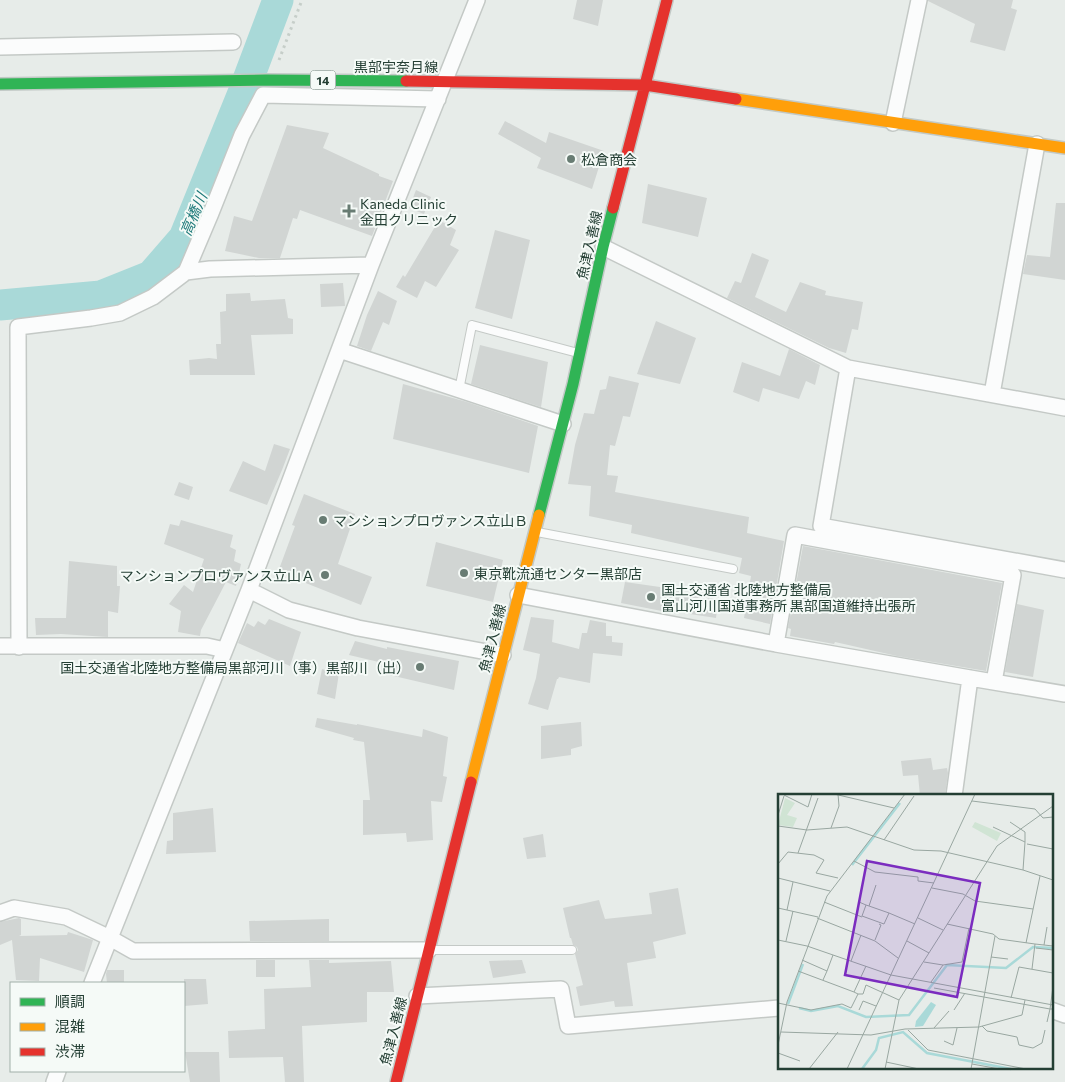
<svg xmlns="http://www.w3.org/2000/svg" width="1065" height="1082" font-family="Commissioner,'Noto Sans JP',sans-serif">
<rect width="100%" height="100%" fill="#e7ece9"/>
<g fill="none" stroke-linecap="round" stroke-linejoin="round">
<path stroke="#a9d9d8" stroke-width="31" d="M0,305L101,296L151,276L184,238L243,93L278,0"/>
</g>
<path fill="#d1d5d3" d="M577,0H603L598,26L573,19Z
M928,0H1013L1011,8L1017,10L1005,51L970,42L975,24L928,1Z
M505,121L546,143L549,132L604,151L592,189L537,168L541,158L498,134Z
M287,125L329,133L323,148L379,174V176L393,181L372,236L300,210L297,219L293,218L280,258H259L225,251L234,216L252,221Z
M648,184L707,198L698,237L642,223Z
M416,190L431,197L424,214L409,208Z
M1056,203H1065V280L1023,274L1027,255L1050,257Z
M439,220L456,230L450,245L459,250L436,287L425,281L417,298L396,287L403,275L405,277Z
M495,230L530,240L512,319L475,308Z
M752,253L769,260L755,297L786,312L800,282L826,291L825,295L863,302L858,330L852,329L846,353L829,348L727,298L735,281L741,283Z
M343,283L345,306L321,307L320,284Z
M378,291L397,301L389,325L383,322L371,351L357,346L367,315Z
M250,293L251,301L285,299L288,318L293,319V334L251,335L255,375H190L189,360L209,358L217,359L216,344H221L220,312L226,311V294Z
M656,321L696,338L680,384L637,374Z
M480,345L548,362L541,407L471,384Z
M789,349L820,365L815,385L806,381L799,399L763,388L759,402L733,392L742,362L780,376Z
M609,376L639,383L630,417L623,416L615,446L610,445L607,475L618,476L615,492L749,517L747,533L784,541L770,624L744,618L751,576L739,573L742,558L631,533L632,525L589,516L591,486L568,484L575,445L584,413L594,414L600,390L606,389Z
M403,384L467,402L538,426L529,473L393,439Z
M274,444L290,449L282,470L267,505L229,491L243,461L265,471Z
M179,482L193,487L189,500L174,495Z
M304,494L355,514L338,564L372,577L361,605L278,572L295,526L292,525Z
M181,520L233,535L230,547L236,550L234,561L241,564L236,586L226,582L201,630L200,636L178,632L181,611L169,604L184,585L193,592L204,559L164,544L170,524L179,526Z
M436,542L503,560L493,602L426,586Z
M803,546L1002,583L986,671L897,656L835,642L834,644L790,636L791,629L788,628Z
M69,561L117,566V586H120L118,613L108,611V637L61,634L36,635L35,618H66Z
M625,582L681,590L680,594L718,600L716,618L677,612V614L621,603Z
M1017,604L1044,610L1033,677L1005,672Z
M531,617L554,620L552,642L579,649L582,633H587L590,620L606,623V636H612V642L623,643L622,656L593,653L590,683L559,677L558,679H557L548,710L528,704L536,678L540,654L523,650Z
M269,619L301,632L290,666L238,643L247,623L254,627L258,621L265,625Z
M355,641L387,649V647L459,661L454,690L381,673L383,663L349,655Z
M322,669L339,673L335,699L317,694Z
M317,718L357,725V724L422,737L423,729L448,737L443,776L447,777L442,802L431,801L433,840L407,842L406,833L363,835V800H370L364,742L353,740L354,738L315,727Z
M581,722L582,746L571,749V755L541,759V726Z
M931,758L933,770L947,768L948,773L945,795L920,796L918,775L903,776L901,761Z
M213,808L216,852L166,854L167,841L173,840V813Z
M543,834L546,857L527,859L523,838Z
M678,888L686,934L653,942L656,958L627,963L633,1006L615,1007L614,1001L580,1006L576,987L583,985L575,954L578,950L577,947L573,945L571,938H570L563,908L599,900L605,919L652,914L649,893Z
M19,918L21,919V935L19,936L67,935L68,932L93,940L84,972L40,958L39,981L16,980L12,940L0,945V922Z
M329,919V941H250L249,921Z
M256,960H275V977H256Z
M309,960H329V963L391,961L394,992H367V1022L302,1026L304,1082H285L283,1057L229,1058L228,1031L265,1029L264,989L311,987Z
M522,960L526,973L493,978L489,961Z
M107,970H124V983H107L106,974Z
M184,979H206L208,1004L184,1006Z
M185,1052H219L220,1082H190Z"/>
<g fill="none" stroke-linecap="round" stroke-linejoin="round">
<g stroke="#c4c9c6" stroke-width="10">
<path id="lane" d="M459,390L472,325L578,353
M537,532L733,569
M431,950H572"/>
</g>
<g stroke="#c4c9c6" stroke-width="18">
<path id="street" d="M0,47L233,42
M893,123L919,0
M603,247L848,368L1065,408
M186,272L211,213L242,135L263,95L438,99
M339,350L563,424
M848,368L821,526L1065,570
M992,394L1037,144
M249,590L289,610L358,628L503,655
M518,595L776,644
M0,646H207L225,650
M19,647L18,327L91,318L120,313L153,297L186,272L210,269L371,265
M994,682L1013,575L795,535L776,644L970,678L1065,694
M954,796L970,678
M0,913L14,908L66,917L110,938L133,951L429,950
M92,983L249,590L371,265L477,0
M417,996L561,989L568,1026L779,1008
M1051,1010L1065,1015
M54,1082L58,1071"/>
</g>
<g stroke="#c2c9c6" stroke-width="14">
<path id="fast" d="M0,84L266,80L406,81
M539,515L573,384L603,247L613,208"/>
</g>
<g stroke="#c2c9c6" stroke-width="14">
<path id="slow" d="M736,99L1065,148
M471,782L539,515"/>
</g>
<g stroke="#c2c9c6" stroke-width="14">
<path id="jam" d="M406,81L645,85L667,0
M613,208L645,85L736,99
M396,1082L471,782"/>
</g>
<path stroke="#c6cec9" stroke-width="3" stroke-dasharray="2.5 4" stroke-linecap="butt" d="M279,60L302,0"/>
<use href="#lane" stroke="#fbfcfc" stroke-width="8"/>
<use href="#street" stroke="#fbfcfc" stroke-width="15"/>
<use href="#fast" stroke="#30b455" stroke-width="11"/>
<use href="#slow" stroke="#ff9f0a" stroke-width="11"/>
<use href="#jam" stroke="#e5322d" stroke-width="11"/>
</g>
<g fill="#687c73" stroke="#f5faf7" stroke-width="2">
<circle cx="571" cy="159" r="5"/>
<path d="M346.5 203.5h5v5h5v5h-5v5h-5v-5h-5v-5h5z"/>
<circle cx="323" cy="520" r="5"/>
<circle cx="464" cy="573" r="5"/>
<circle cx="325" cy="575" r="5"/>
<circle cx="651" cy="597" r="5"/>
<circle cx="420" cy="667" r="5"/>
</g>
<g text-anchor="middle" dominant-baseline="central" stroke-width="4" stroke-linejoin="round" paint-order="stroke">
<rect fill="#f5faf7" stroke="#63776e" stroke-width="1" x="310.5" y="70.5" width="25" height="19" rx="4"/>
<g font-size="12" font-weight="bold" fill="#243f34">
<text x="323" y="80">14</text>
</g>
<g font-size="14" fill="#243f34" stroke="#f5faf7">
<text x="396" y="66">黒部宇奈月線</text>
<text transform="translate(589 245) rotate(-77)">魚津入善線</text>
<text transform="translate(492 638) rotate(-76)">魚津入善線</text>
<text transform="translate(393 1031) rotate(-76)">魚津入善線</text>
</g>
<g font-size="14" fill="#243f34" stroke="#f5faf7" text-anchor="start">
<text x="581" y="159">松倉商会</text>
<text x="360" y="203">Kaneda Clinic<tspan x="360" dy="16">金田クリニック</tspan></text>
<text x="333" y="520">マンションプロヴァンス立山Ｂ</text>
<text x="474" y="573">東京靴流通センター黒部店</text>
<text x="315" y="575" text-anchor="end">マンションプロヴァンス立山Ａ</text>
<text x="661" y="589">国土交通省 北陸地方整備局<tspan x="661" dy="16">富山河川国道事務所 黒部国道維持出張所</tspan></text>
<text x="410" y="667" text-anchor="end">国土交通省北陸地方整備局黒部河川（事）黒部川（出）</text>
</g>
<g font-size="15" font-style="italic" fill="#1f7a7a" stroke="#f5faf7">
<text transform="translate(193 214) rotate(-67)">高橋川</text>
</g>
</g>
<g transform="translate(778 794)">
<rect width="275" height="275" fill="#e7ece9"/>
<path d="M7,4L17,9L9,21L19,24L15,33L0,31ZM197,28L223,39L219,47L194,33Z" fill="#d0e4d4"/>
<path d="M153,208L158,211L145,232L137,233L138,227Z" fill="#a9d9d8"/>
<path fill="none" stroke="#a9d9d8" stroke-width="2.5" d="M74,71L122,9M10,210L25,170M21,214L33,217L60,212L88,223L131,221L169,171L228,174L255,153L275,154M84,275L98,256L101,244L125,238L149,259L233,275"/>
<path fill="none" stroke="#99a7a1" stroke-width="1" d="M56,0L116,14M6,1L30,13L34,0M194,7L257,15L265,24L275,23M0,21L6,2M0,32L29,36L69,33L136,56L163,57L245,76L275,86M215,33L247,48V38L232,28M53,34L61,12L60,0M106,46L136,2M249,50L275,55M20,59L40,4M76,67L97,78L140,83V87L156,89M0,70L10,58L36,61L46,66L38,79L60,84M245,76L247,48M0,84L52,97M154,94L185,100L197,107L255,115M46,108L84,123M81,108L88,111L91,112L111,119L106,130L84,122L88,111M91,112L98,91M0,114L40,123M9,116L15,88M111,119L137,130M39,124L97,147L120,164M140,124L165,136M169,130L215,140L221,145L257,150L254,175M0,146L29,152L113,181M97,146L103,131L101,130M8,147L15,117M129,147L151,159M248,149L262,82M257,150L275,152M266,151L269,133M258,154L275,156M213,163L230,165M24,166L49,177L45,186M73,167L83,141M146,168L165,171L184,168L191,134M20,177L76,198L88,172M49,177L55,161M113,181L275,211M153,188L165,171M275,193L272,215H275M156,194L272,215L269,228M80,200H85L88,191L121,206M233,204L241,173L275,179M0,209L33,216L64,210L73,214L80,200L76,198M81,216L85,207L98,212M176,216L187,199M204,232L209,237L239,243L241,251L255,254L264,249L267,236M156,234L171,217M130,236L150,256L248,275M3,238L93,241L127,235L201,233L244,221L247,206M166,247L175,251L179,234M0,251L9,208L49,102L127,0M0,259L22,267M108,268L141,275M194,270L222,275M31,275L60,238M69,275L197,0M107,275L121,206L219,52L275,12M193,275L217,142"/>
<path fill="#7b2cbf" fill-opacity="0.15" stroke="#7b2cbf" stroke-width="2.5" d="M89,67L202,89L179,203L67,181Z"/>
<rect width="275" height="275" fill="none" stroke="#243f34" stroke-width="2.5"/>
</g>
<rect x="10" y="982" width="175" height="90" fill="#f5faf7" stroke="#a1afa9"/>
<rect x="20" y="998" width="25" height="8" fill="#30b455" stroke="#a1afa9"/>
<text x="55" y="1007" font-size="15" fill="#243f34">順調</text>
<rect x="20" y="1023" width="25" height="8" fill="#ff9f0a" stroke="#a1afa9"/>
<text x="55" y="1032" font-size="15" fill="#243f34">混雑</text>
<rect x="20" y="1048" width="25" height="8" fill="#e5322d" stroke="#a1afa9"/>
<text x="55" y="1057" font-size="15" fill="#243f34">渋滞</text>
</svg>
